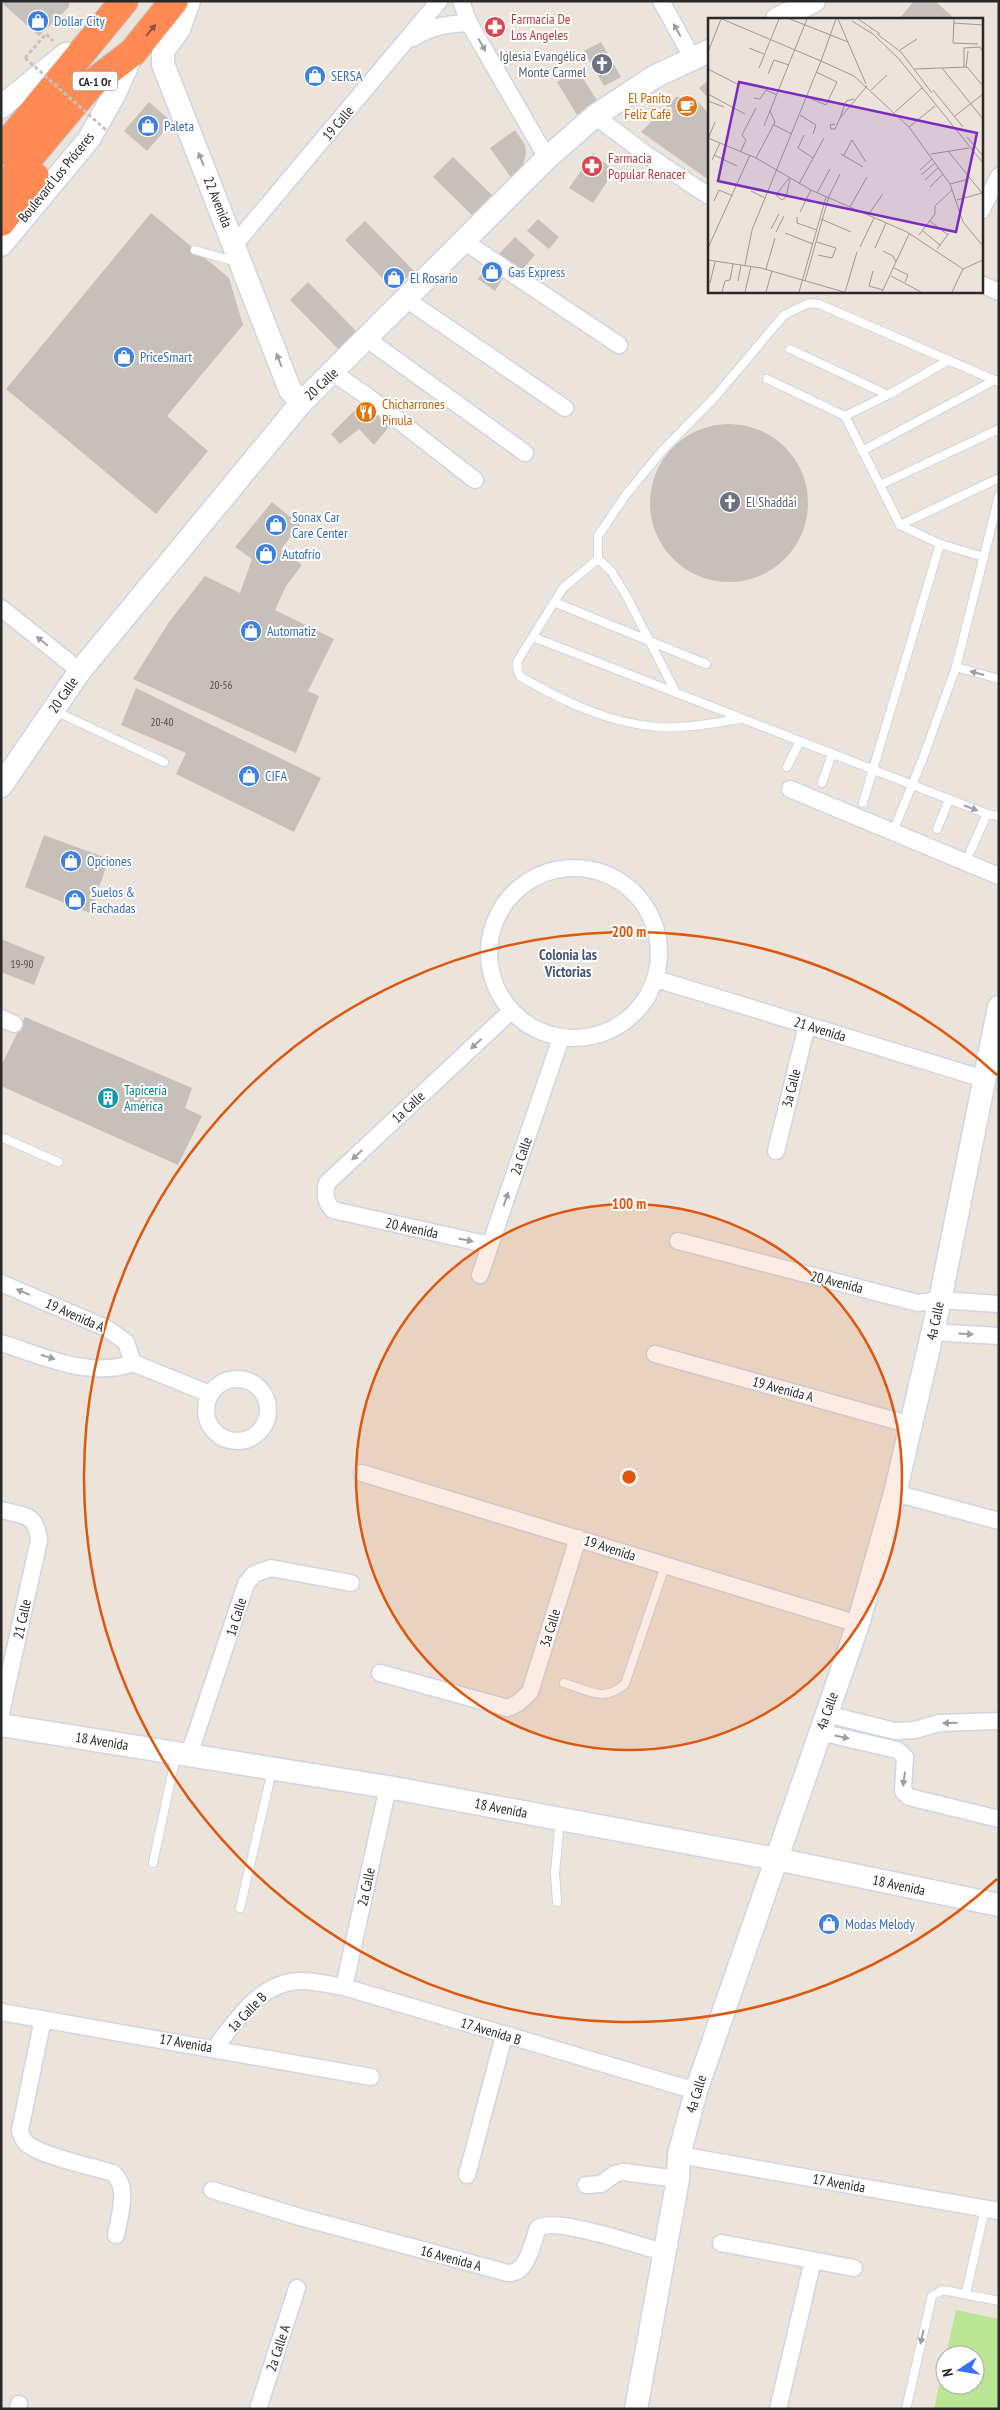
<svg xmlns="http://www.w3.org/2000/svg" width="1000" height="2410" font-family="'PT Sans Narrow',sans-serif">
<rect width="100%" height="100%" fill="#ece3da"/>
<path fill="#b9e594" d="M956,2310L999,2319L998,2409H934L945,2359V2385H975V2355H946Z"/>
<path fill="#c7c0ba" d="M6,1H69V7L39,36L3,4Z
M914,1H935L955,19H899Z
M601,42L621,77L604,86L584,51Z
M577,69L598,102L577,115L557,82Z
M709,80V99L699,88Z
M693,96L709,114V180L641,132L676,97Z
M149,102L172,122L147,151L124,131Z
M515,130L525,145L526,154L521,172L514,182L490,148Z
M593,153L614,171L593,203L569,188Z
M453,157L492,195L472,215L433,177Z
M151,213L229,278L243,325L167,416L208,451L156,514L6,389Z
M538,219L559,237L549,249L527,231Z
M365,221L414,271L394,290L345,240Z
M515,237L535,255L520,272L499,254Z
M488,263L505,275L495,291L478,279Z
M308,282L357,332L339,350L290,300Z
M365,400L392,423L374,445L359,429L340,444L331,434Z
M650 503a79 79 0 1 1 158 0a79 79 0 1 1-158 0Z
M272,502L300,525L281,549L302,565L286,586L275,610L334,639L308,691L319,696L296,753L133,679L169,622L205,576L240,593L252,559L235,547Z
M136,688L321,778L294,832L176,774L186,753L121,725Z
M44,835L109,859L90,913L25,887Z
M1,939L45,957L34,985L1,972Z
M25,1017L192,1088L185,1108L202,1116L178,1165L1,1086V1066Z"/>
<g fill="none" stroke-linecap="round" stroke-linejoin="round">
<g stroke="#d0d5e3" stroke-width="10">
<path id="lane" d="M195,250L236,262
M790,349L888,395
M767,379L845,416L888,395L949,360
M845,416L900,525L940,544L984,557
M862,451L995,380
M880,485L999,429
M900,525L999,478
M598,559L563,588L517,662L518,672L521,677C564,702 609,723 658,727C685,729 713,723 739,719
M554,602L706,664
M533,637L987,814L999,816
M956,667L999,679
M676,693L626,595L611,571L598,559V536L625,496L661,452L715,397L784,315L809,303L819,304L999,382
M55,711L164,762
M787,767L800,741
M822,783L832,754
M863,803L940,544
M897,822L923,758L956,667L999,496
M937,829L949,800
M970,852L987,814
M1,1137L58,1162
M564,1683C588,1690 604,1703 625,1684L665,1566
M153,1863L176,1755
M557,1902L555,1873L560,1820
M240,1908L272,1771
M966,2293L985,2209
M906,2409L932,2296L943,2290L999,2301"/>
</g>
<g stroke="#d0d5e3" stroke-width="19">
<path id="street" d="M461,1L469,23L547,158
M661,1L693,59
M413,38C431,26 448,24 469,23
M595,116L647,155L709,196
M981,211L999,176
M465,242L619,345
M235,244L439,1
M981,284L999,292
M406,299L565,408
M367,339L525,453
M333,373L367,396L475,480
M1,608L80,671
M790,789L999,876
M489 953a85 85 0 1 1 170 0a85 85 0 1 1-170 0Z
M656,979L984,1079
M1,1018L14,1024
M776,1151L807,1025
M678,1241L918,1303L940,1300L999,1304
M490,1245L333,1210C325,1202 324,1194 327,1183L511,1011
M480,1275L561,1038
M1,1283L106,1328L126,1342L133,1363
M933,1332L999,1336
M1,1343C43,1356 90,1379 133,1363L210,1394
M655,1354L911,1425
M206 1410a31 31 0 1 1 62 0a31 31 0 1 1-62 0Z
M362,1473L858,1624
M895,1493L999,1521
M1,1510C24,1516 36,1513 39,1540L1,1713
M380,1673L508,1708L518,1703L530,1692L578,1538
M826,1714L895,1731L915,1730L939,1723L999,1721
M820,1732L897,1750L905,1757L903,1791L909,1797L999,1819
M189,1755L246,1584L254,1574L271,1568L351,1583
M344,1987L388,1787
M1,2012L371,2077
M43,2019L20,2130C21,2135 23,2140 27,2144C42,2156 93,2167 113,2173C130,2187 119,2217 116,2235
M215,2048C238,2018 262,1979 305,1981C318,1982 332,1985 344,1987L696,2091
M679,2155L999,2211
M467,2175L504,2036
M586,2185L601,2184L615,2174L623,2172L678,2179
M212,2190L300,2217L508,2273C528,2274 532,2243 538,2228C555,2216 640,2246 663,2252
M721,2243L854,2268
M18,2409L19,2404
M258,2409L297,2288
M778,2409L813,2260"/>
</g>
<g stroke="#d0d5e3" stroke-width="25">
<path id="secondary" d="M189,1L179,29L163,51V64L290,390L301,403
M777,19L814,1
M1,107L66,54
M1,245L89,139L115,93L133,52
M1,786L80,671L301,403L547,158L595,116L654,77L709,51
M1,1725L388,1787L776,1859L999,1905
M636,2409L678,2179L679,2155L696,2091L858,1624L895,1493L940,1300L999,1007"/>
</g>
<g stroke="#c3c3c3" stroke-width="30">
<path id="highway" d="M1,151L124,1
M1,191L90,85L133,52L174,1
M1,222L35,177"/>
</g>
<path stroke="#c3c3c3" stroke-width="3" stroke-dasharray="4 2.5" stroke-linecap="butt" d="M25,58L46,34L53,41"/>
<use href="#lane" stroke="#fff" stroke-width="8"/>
<use href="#street" stroke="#fff" stroke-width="16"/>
<use href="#secondary" stroke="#fff" stroke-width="22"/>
<use href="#highway" stroke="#ff8a53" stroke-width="28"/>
<path stroke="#c3c3c3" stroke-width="3" stroke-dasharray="4 2.5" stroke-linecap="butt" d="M25,58L107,131"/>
</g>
<defs><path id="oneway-solid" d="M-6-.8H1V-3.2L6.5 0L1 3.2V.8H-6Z" transform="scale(1.25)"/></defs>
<use fill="#89553c" href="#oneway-solid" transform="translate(151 30) rotate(-50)"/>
<g fill="#9f9f9f">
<use href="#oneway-solid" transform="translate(677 30) rotate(-119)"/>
<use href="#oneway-solid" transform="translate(482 45) rotate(60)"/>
<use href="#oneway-solid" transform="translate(201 159) rotate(-112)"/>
<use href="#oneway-solid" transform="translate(279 360) rotate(-111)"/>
<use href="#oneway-solid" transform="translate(42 641) rotate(-141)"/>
<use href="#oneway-solid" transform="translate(977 673) rotate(-165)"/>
<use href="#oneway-solid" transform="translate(971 808) rotate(21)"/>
<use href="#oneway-solid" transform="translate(476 1044) rotate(137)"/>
<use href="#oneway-solid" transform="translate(357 1155) rotate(137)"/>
<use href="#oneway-solid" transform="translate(506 1199) rotate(-71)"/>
<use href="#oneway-solid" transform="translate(466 1240) rotate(12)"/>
<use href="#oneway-solid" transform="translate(23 1292) rotate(-157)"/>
<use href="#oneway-solid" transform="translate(966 1334) rotate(3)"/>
<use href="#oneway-solid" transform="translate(48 1357) rotate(17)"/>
<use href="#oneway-solid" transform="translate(950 1723) rotate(179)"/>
<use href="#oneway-solid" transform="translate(842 1737) rotate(12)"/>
<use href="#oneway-solid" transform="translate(904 1779) rotate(98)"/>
<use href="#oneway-solid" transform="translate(922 2337) rotate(102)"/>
</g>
<circle cx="629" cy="1477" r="273" fill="#de570d" fill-opacity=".12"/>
<g fill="none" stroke="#de570d" stroke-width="2.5">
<circle cx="629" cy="1477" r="273"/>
<path d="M997 1879A545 545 0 1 1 997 1075"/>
</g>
<defs>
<g id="shop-disc" transform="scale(1.125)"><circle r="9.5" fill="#3f7fe0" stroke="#fff"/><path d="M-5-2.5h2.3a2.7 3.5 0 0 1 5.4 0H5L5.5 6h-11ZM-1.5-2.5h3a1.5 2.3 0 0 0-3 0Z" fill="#fff"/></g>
<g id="pharmacy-disc" transform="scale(1.125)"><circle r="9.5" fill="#e0444e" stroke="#fff"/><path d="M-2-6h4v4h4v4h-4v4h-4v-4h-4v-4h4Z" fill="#fff"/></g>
<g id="church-disc" transform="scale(1.125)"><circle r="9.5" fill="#6b7280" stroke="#fff"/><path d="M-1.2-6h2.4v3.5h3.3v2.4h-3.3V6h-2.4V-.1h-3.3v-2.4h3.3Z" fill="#fff"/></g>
<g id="cafe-disc" transform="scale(1.125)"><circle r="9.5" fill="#e8710a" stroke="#fff"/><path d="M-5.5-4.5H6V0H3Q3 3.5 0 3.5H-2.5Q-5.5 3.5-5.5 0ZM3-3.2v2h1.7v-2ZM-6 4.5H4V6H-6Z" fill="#fff"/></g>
<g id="restaurant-disc" transform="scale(1.125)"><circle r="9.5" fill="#e8710a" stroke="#fff"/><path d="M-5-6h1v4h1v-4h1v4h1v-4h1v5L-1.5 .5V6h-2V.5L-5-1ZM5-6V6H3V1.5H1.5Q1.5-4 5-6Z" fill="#fff"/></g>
<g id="building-disc" transform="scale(1.125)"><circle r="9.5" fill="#0f9aa8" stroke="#fff"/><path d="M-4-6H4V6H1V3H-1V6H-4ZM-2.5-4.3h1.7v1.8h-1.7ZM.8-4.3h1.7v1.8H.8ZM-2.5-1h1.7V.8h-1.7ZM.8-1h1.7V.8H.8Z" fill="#fff"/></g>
</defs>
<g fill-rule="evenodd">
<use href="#shop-disc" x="38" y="21"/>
<use href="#pharmacy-disc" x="495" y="27"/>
<use href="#church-disc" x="602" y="64"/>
<use href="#shop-disc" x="315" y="76"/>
<use href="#cafe-disc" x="687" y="106"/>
<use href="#shop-disc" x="148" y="126"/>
<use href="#pharmacy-disc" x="592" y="166"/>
<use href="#shop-disc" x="492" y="272"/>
<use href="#shop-disc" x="394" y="278"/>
<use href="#shop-disc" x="124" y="357"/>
<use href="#restaurant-disc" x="366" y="412"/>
<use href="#church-disc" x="730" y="502"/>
<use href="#shop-disc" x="276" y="525"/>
<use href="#shop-disc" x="266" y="554"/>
<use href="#shop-disc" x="251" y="631"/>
<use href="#shop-disc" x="249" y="776"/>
<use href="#shop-disc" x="71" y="861"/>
<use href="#shop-disc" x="75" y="900"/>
<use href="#building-disc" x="108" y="1098"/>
<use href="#shop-disc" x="829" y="1924"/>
</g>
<g text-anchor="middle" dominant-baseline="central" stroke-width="4" stroke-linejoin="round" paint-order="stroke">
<g font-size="11" fill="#504f4d">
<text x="221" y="685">20-56</text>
<text x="162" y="722">20-40</text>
<text x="22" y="964">19-90</text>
</g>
<rect fill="#fff" stroke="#696969" stroke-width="1" x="72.5" y="71.5" width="45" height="19" rx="4"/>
<g font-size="12" font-weight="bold" fill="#292929">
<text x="95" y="81">CA-1 Or</text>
</g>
<g font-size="14" fill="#be3a42" stroke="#fff" text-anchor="start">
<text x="511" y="19">Farmacia De<tspan x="511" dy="16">Los Angeles</tspan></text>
<text x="608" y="158">Farmacia<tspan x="608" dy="16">Popular Renacer</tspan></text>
</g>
<g font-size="14" fill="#366cbe" stroke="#fff" text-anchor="start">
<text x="54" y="21">Dollar City</text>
<text x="331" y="76">SERSA</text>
<text x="164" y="126">Paleta</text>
<text x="508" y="272">Gas Express</text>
<text x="410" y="278">El Rosario</text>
<text x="140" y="357">PriceSmart</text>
<text x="292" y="517">Sonax Car<tspan x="292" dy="16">Care Center</tspan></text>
<text x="282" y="554">Autofrío</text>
<text x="267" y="631">Automatiz</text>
<text x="265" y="776">CIFA</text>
<text x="87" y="861">Opciones</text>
<text x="91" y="892">Suelos &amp;<tspan x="91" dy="16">Fachadas</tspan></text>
<text x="845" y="1924">Modas Melody</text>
</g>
<g font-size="14" fill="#5b616d" stroke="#fff" text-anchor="end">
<text x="586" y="56">Iglesia Evangélica<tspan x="586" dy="16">Monte Carmel</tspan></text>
<text x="746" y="502" text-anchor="start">El Shaddai</text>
</g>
<g font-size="14" fill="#c56008" stroke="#fff" text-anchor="end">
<text x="671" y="98">El Panito<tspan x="671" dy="16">Feliz Café</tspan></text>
<text x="382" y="404" text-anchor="start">Chicharrones<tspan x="382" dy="16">Pinula</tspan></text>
</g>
<g font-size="14" fill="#292929" stroke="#fff">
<text transform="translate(338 123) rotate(-50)">19 Calle</text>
<text transform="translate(56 177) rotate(-51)">Boulevard Los Próceres</text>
<text transform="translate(218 202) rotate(68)">22 Avenida</text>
<text transform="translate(321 384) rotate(-43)">20 Calle</text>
<text transform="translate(63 695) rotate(-55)">20 Calle</text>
<text transform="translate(820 1029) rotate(17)">21 Avenida</text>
<text transform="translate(791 1088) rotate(-76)">3a Calle</text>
<text transform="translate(408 1107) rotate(-43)">1a Calle</text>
<text transform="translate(521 1156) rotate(-71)">2a Calle</text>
<text transform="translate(412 1228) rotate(12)">20 Avenida</text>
<text transform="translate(837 1282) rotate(14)">20 Avenida</text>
<text transform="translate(75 1315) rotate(24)">19 Avenida A</text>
<text transform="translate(935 1321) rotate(-78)">4a Calle</text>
<text transform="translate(783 1389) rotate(15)">19 Avenida A</text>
<text transform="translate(610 1548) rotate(18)">19 Avenida</text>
<text transform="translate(236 1617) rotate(-73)">1a Calle</text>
<text transform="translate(22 1619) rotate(-78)">21 Calle</text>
<text transform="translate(550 1628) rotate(-73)">3a Calle</text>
<text transform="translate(827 1711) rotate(-71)">4a Calle</text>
<text transform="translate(102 1741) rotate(9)">18 Avenida</text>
<text transform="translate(501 1808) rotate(11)">18 Avenida</text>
<text transform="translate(899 1885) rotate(12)">18 Avenida</text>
<text transform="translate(366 1887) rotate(-78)">2a Calle</text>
<text transform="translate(247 2012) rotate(-46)">1a Calle B</text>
<text transform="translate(491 2031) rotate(17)">17 Avenida B</text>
<text transform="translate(186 2043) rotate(10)">17 Avenida</text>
<text transform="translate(696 2094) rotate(-73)">4a Calle</text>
<text transform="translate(839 2183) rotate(10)">17 Avenida</text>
<text transform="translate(451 2258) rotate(15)">16 Avenida A</text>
<text transform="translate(278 2348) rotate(-72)">2a Calle A</text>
</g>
<g font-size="14" fill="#0d838f" stroke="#fff" text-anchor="start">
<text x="124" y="1090">Tapicería<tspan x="124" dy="16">América</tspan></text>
</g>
<g font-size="15" font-weight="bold" fill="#48577c" stroke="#fff">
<text x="568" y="954">Colonia las<tspan x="568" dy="17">Victorias</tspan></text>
</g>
</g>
<g transform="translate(708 18)">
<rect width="275" height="275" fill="#ece3da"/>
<path fill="none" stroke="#9e9993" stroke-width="1" d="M14,1L113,43L44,212L37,247M82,1L140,24M128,1L113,43L146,58L201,109L242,166L255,204L275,228M130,1L158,66M150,1L172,16M246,1L245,25L270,26M144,3L165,16L191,41L275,145M246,5L275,7M169,16L193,34L224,75M41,30L56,36M192,32L209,21M0,34L13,1M256,49V30L272,29L275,34M258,49L260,33M51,50L71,1M234,50L275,101M0,51L31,67M207,51L259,49L275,68M60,56L66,42L81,47M163,72L179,57M225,72L255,109M0,76L37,96M99,79L118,87L129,64L108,54M46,80L52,81L58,72L69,77M0,83L16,89M187,94L214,70M92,97L108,107L105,116M247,98L275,76M132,100L138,83L146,81M127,106L122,107L123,111H127L132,100L159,68M66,107L84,116M56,108L99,1M201,109L227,88M96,117L90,130L105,140M259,119L275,138M0,120L48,140L103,172L199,214L255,251M0,121L7,104M33,133L38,122L34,117L48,90M240,133L274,175M133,136L155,149M223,136L261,130M6,137L29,148M136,137L144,122L158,144M48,140L67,104L62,93M4,142L12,125M212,152L224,141M213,157L227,145M81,160L68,177L74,182L78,179L82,161M217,162L230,150M91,166L116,120M242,166L261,161M222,169L235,156M43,173L57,180M109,175L122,151M249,182L274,175M6,183L11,172L25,178M142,189L159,159M92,194L103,172M160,197L175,176M89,199V205L109,212M113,201L143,214M222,203L240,217M63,211L71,196M215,213L232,227M68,214L76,198M77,215L105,226M211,217L227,196V188L244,172M109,224L128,230L124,240L110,237M152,229L166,200M0,230L42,137M167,230L178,205M229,231L241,215M175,233L185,238L188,244M0,242L53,250L136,274M186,250L200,257L197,264M58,251L67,220M255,251L275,242M165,253L161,268L175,272M183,258L213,274M30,263L33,247M97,263L121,178L132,156M2,265L7,244M14,274L17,263L22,262L25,246M37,274L43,248M58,274L64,253M91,274L118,179M137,274L149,234M174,274L201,216M244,274L255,251"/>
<path fill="#7b2cbf" fill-opacity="0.15" stroke="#7b2cbf" stroke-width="2.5" d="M31,64L269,115L248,214L10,163Z"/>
<rect width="275" height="275" fill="none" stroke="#292929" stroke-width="2.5"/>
</g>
<circle cx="629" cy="1477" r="8" fill="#de570d" stroke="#fff" stroke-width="2.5"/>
<g font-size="15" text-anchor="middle" font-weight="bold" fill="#de570d" stroke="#fff" stroke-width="4" stroke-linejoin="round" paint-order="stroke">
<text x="629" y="937">200 m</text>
<text x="629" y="1209">100 m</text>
</g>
<rect width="1000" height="2410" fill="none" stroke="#292929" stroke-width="5"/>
<g transform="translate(960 2370) rotate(258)"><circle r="24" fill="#ffffff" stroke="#a9a9a9"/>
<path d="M0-4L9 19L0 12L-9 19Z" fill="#3571ff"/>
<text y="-8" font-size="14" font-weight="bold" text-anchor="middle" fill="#292929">N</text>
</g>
</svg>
